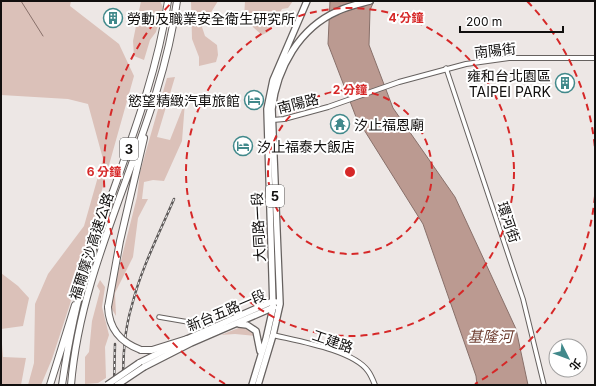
<svg xmlns="http://www.w3.org/2000/svg" width="596" height="386" font-family="Inter,'Noto Sans TC',sans-serif">
<rect width="100%" height="100%" fill="#ede7e5"/>
<path fill="#dbc1b9" d="M1,1H71L70,6L119,44L134,76L70,304L52,359L41,385H28L34,363L35,304L48,274L84,226L103,159L88,104L68,99L1,95Z
M141,1H160L163,7L156,32L150,40L144,60L134,56L133,41Z
M191,1H218L202,27L205,36L217,45L218,55L216,62L199,66V57L192,39Z
M245,1H293L288,8L282,9L268,32L262,35L244,19Z
M175,77L157,137L170,140L185,102L182,141L164,181L153,180L144,182L142,199H148L138,218L133,257L115,293L116,316L112,309V296L137,197L140,172L167,78Z
M1,273L18,286L29,298L23,326L1,329Z
M100,280L105,287L102,307L109,335L105,347L106,378L98,383L85,384V357L89,352L92,321L100,291L97,286Z
M241,327L253,331L256,336L235,334L221,335Z
M1,331L3,357L26,358L21,385H1Z"/>
<path fill="#bb9a91" stroke="#88706a" d="M330,1H374L370,10L369,45L393,108L455,197L516,329L528,385H477L476,376L423,224L356,117L328,44Z"/>
<g fill="none" stroke-linecap="round" stroke-linejoin="round">
<path stroke="#88706a" stroke-width="1" d="M21,1L43,36"/>
<g stroke="#66615f" stroke-width="5.5">
<path id="minor" d="M446,68L523,299L544,385
M159,317L194,323L209,318"/>
</g>
<g stroke="#66615f" stroke-width="6">
<path id="tertiary" d="M273,120L284,119L328,107L399,82L466,64L509,58H595
M273,335C298,341 353,350 368,371C371,375 373,380 375,385"/>
</g>
<g stroke="#66615f" stroke-width="8">
<path id="primary" d="M239,324L247,325L256,331L260,351
M139,363L187,339L273,301L276,302
M144,367L191,343L274,307
M252,385L266,339L273,308L267,109L273,80L307,1
M258,385L273,335L280,304L272,109C277,68 299,28 338,11C348,6 359,4 370,1"/>
</g>
<g stroke="#66615f" stroke-width="8">
<path id="motorway" d="M108,307L120,241L144,138
M141,350H152L187,339
M50,385L75,305
M62,385C68,344 76,303 88,264C116,176 154,93 168,1
M71,385C82,251 159,134 177,1"/>
</g>
<use href="#minor" stroke="#fff" stroke-width="3.5"/>
<use href="#tertiary" stroke="#fff" stroke-width="4"/>
<use href="#primary" stroke="#fff" stroke-width="5.5"/>
<use href="#motorway" stroke="#fff" stroke-width="6"/>
<g stroke="#5d5958" stroke-width="2.5">
<path id="rail" d="M114,385L115,344
M123,385C123,358 124,331 132,305C141,269 159,234 174,199"/>
</g>
<use href="#rail" stroke="#fff" stroke-width="1" stroke-dasharray="3" stroke-linecap="butt"/>
<g stroke="#66615f" stroke-width="8" stroke-linecap="butt">
<path id="primary-bridge" d="M107,385L139,363
M117,385L144,367"/>
</g>
<g stroke="#66615f" stroke-width="8" stroke-linecap="butt">
<path id="motorway-bridge" d="M108,307C109,329 120,342 141,350"/>
</g>
<use href="#primary-bridge" stroke="#fff" stroke-width="5.5"/>
<use href="#motorway-bridge" stroke="#fff" stroke-width="6"/>
</g>
<g fill="none" stroke="#d62828" stroke-width="2" stroke-dasharray="7 5">
<circle cx="350" cy="172" r="82"/>
<circle cx="350" cy="172" r="164"/>
<path d="M595 196A246 246 0 0 1 475 384M225 384A246 246 0 0 1 173 1M527 1A246 246 0 0 1 595 148"/>
</g>
<defs>
<g id="building-ring" transform="scale(1)"><circle r="9.5" fill="#fff" stroke="#41898b" stroke-width="1.5"/><path d="M-4-6H4V6H1V3H-1V6H-4ZM-2.5-4.3h1.7v1.8h-1.7ZM.8-4.3h1.7v1.8H.8ZM-2.5-1h1.7V.8h-1.7ZM.8-1h1.7V.8H.8Z" fill="#41898b"/></g>
<g id="hotel-ring" transform="scale(1)"><circle r="9.5" fill="#fff" stroke="#41898b" stroke-width="1.5"/><path d="M-6-4.5h1.5V1H6V5H4.5V3h-9V5H-6ZM-4 0a1.8 1.8 0 1 1 3.6 0ZM.5 0V-2.5h3Q6-2.5 6 0Z" fill="#41898b"/></g>
<g id="temple-ring" transform="scale(1)"><circle r="9.5" fill="#fff" stroke="#41898b" stroke-width="1.5"/><path d="M0-6L5-2H3V0L6.5 2.5H4V6H1.5V3h-3V6H-4V2.5H-6.5L-3 0V-2H-5Z" fill="#41898b"/></g>
</defs>
<g fill-rule="evenodd">
<use href="#building-ring" x="113" y="18"/>
<use href="#building-ring" x="565" y="83"/>
<use href="#hotel-ring" x="254" y="100"/>
<use href="#temple-ring" x="340" y="124"/>
<use href="#hotel-ring" x="243" y="146"/>
</g>
<g text-anchor="middle" dominant-baseline="central" stroke-width="4" stroke-linejoin="round" paint-order="stroke">
<g fill="#fff" stroke="#585756" stroke-width="1">
<rect x="120" y="138" width="18" height="22" rx="3"/>
<rect x="266" y="185" width="18" height="22" rx="3"/>
</g>
<g font-size="13" font-weight="bold" fill="#110f0e">
<text x="129" y="149">3</text>
<text x="275" y="196">5</text>
</g>
<g font-size="14" fill="#110f0e" stroke="#fff" text-anchor="start">
<text x="127" y="18">勞動及職業安全衛生研究所</text>
<text x="551" y="75" text-anchor="end">雍和台北園區<tspan x="551" dy="16">TAIPEI PARK</tspan></text>
<text x="240" y="100" text-anchor="end">慾望精緻汽車旅館</text>
<text x="354" y="124">汐止福恩廟</text>
<text x="257" y="146">汐止福泰大飯店</text>
</g>
<g font-size="14" fill="#110f0e" stroke="#fff">
<text transform="translate(495 50) rotate(-6)">南陽街</text>
<text transform="translate(298 103) rotate(-14)">南陽路</text>
<text transform="translate(509 222) rotate(71)">環河街</text>
<text transform="translate(258 227) rotate(-93)">大同路一段</text>
<text transform="translate(91 246) rotate(-72)">福爾摩沙高速公路</text>
<text transform="translate(226 310) rotate(-23)">新台五路一段</text>
<text transform="translate(333 341) rotate(19)">工建路</text>
</g>
<g font-size="15" font-style="italic" fill="#704033" stroke="#fff">
<text x="490" y="336">基隆河</text>
</g>
</g>
<circle cx="350" cy="172" r="6" fill="#d62828" stroke="#fff" stroke-width="2"/>
<g font-size="12" text-anchor="middle" font-weight="bold" fill="#d62828" stroke="#fff" stroke-width="4" stroke-linejoin="round" paint-order="stroke">
<text x="406" y="22">4 分鐘</text>
<text x="350" y="94">2 分鐘</text>
<text x="104" y="176">6 分鐘</text>
</g>
<rect width="596" height="386" fill="none" stroke="#110f0e" stroke-width="4"/>
<g transform="translate(568 358) rotate(132)"><circle r="19" fill="#ffffff" stroke="#a09f9f"/>
<path d="M0-3L7 15L0 10L-7 15Z" fill="#41898b"/>
<text y="-6" font-size="11" font-weight="bold" text-anchor="middle" fill="#110f0e">北</text>
</g>
<path d="M460 26v6h103v-6" fill="none" stroke="#110f0e" stroke-width="2"/>
<text x="466" y="26" font-size="12" fill="#110f0e" stroke="#ffffff" stroke-width="3" paint-order="stroke">200 m</text>
</svg>
